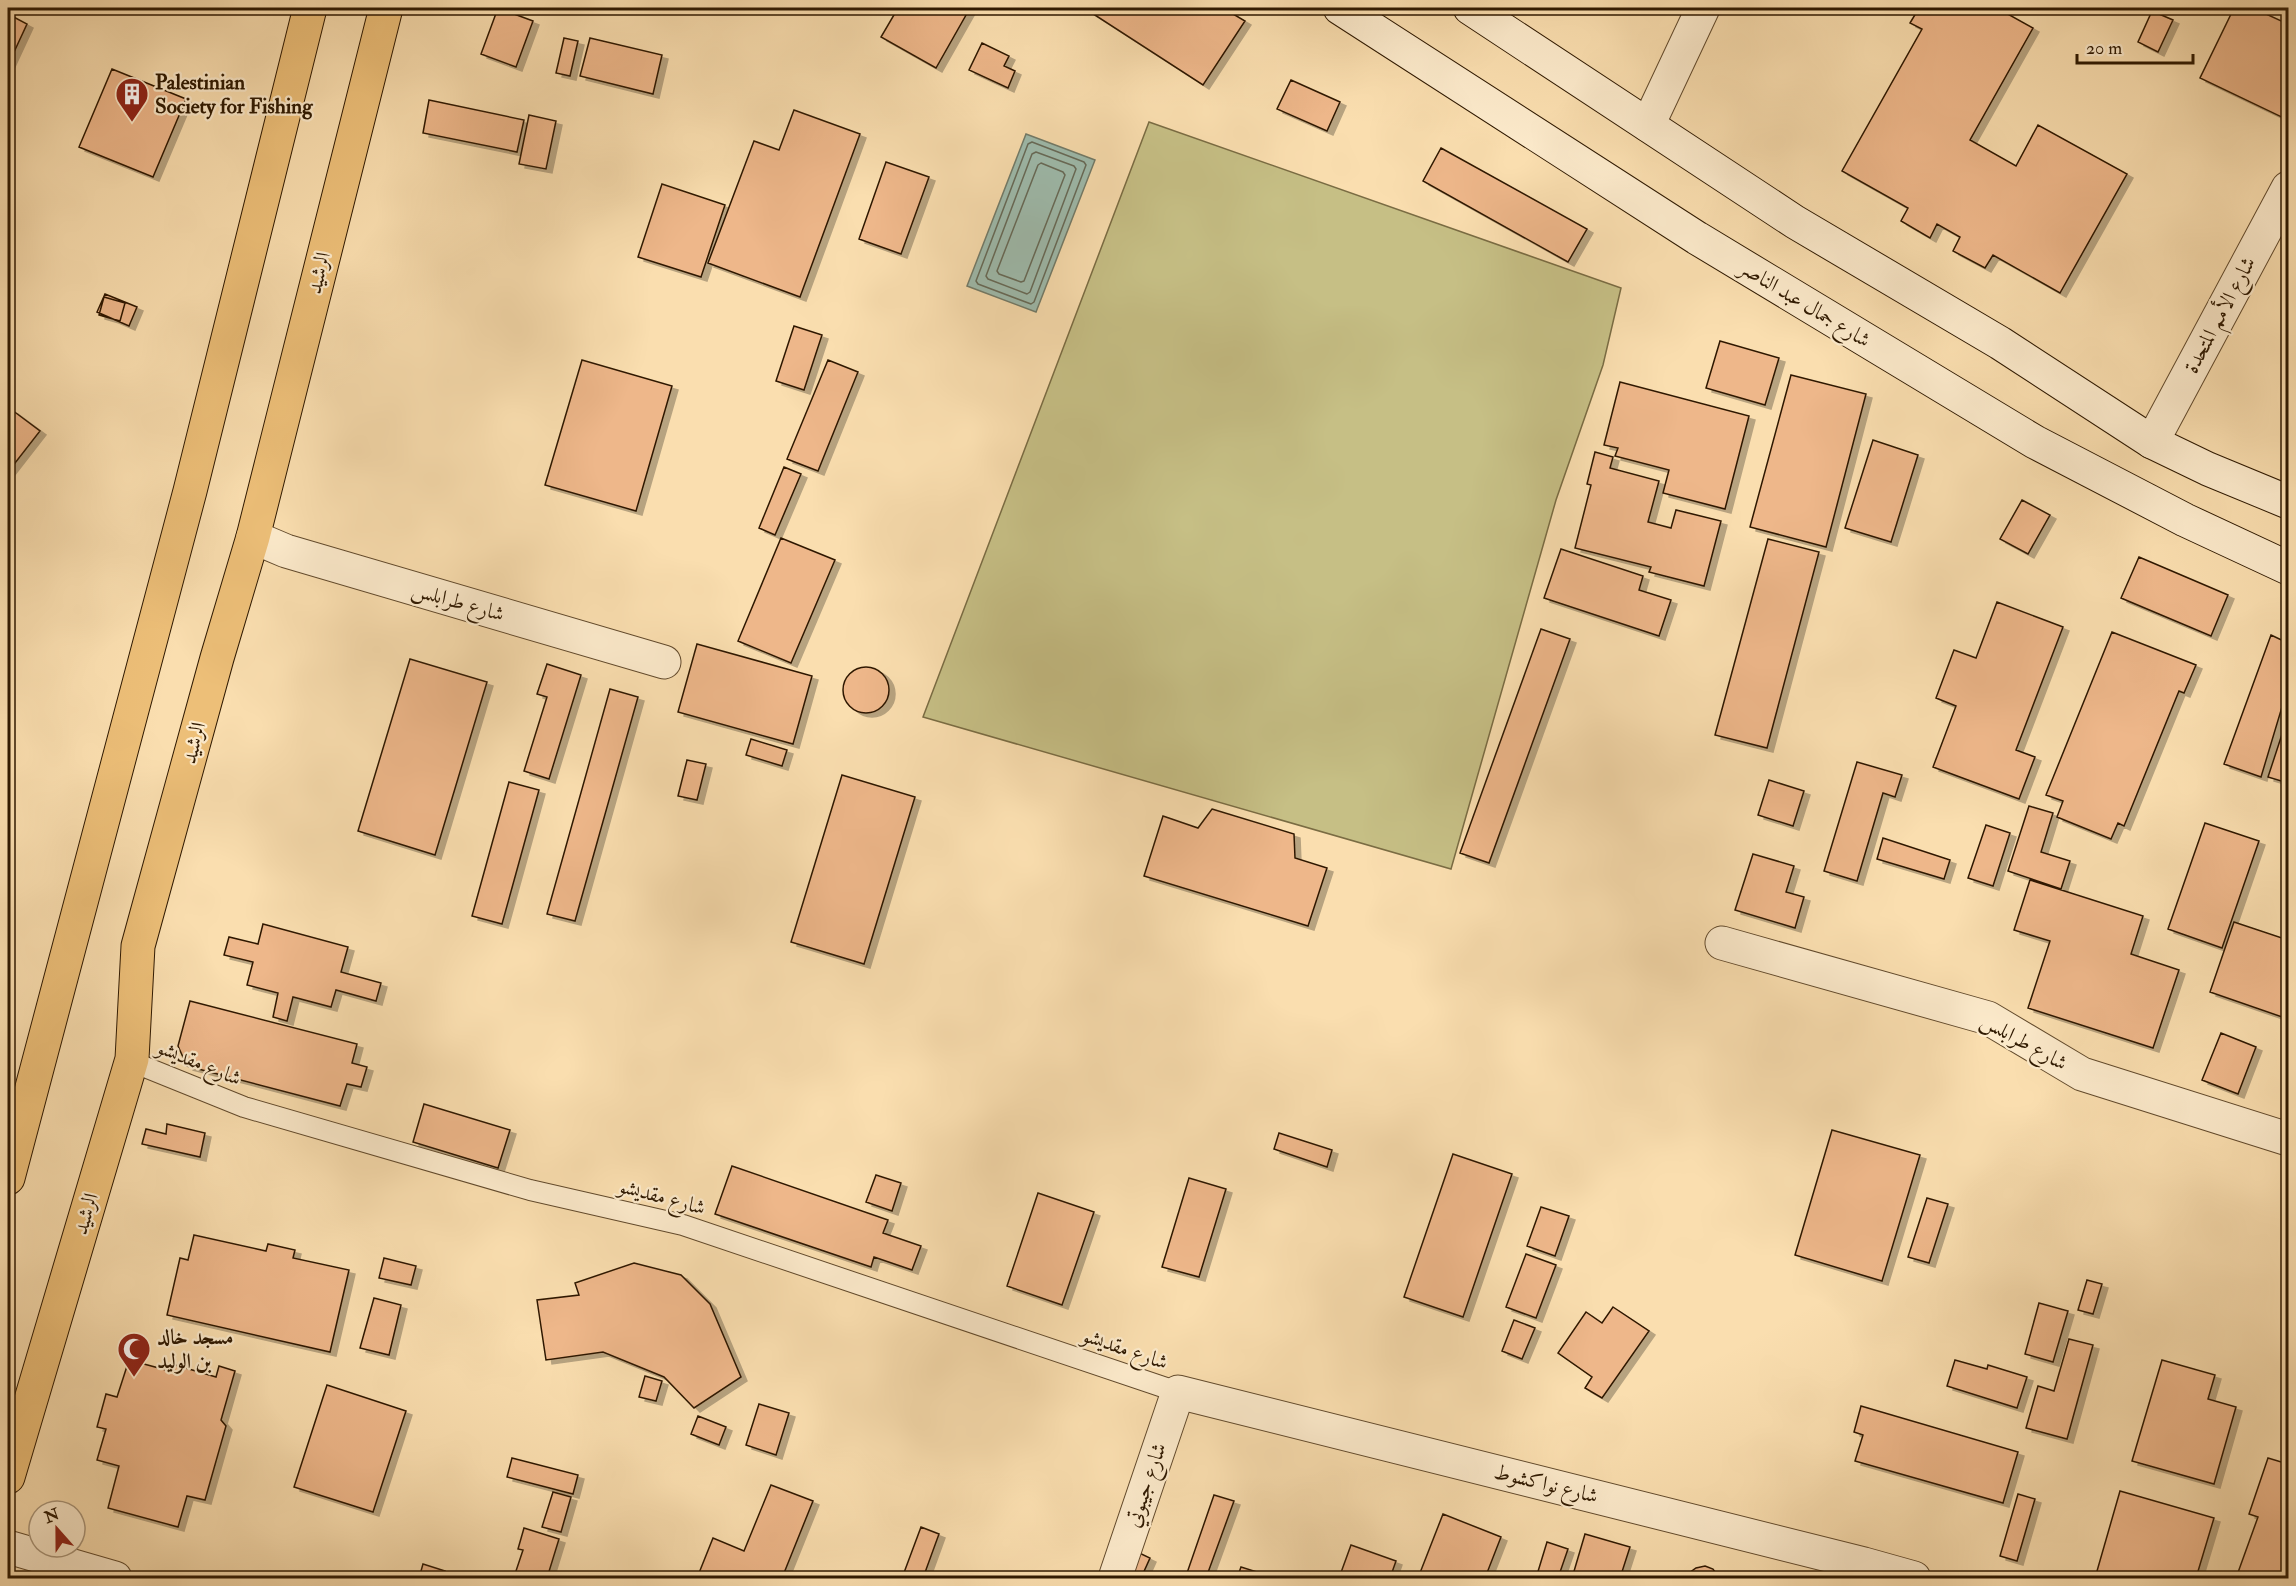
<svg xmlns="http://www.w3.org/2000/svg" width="2296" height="1586" font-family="'IM FELL Double Pica',Amiri,serif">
<defs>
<filter id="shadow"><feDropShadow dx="6" dy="4" stdDeviation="0" flood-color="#0004"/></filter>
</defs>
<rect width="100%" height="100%" fill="#fadeaf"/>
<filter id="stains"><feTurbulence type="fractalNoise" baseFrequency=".00333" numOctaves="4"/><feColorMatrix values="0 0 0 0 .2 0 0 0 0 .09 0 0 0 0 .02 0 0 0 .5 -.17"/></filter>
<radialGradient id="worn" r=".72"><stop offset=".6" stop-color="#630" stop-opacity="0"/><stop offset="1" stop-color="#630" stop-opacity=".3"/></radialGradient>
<path fill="#c6bf85" stroke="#7a6c43" stroke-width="1.5" d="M1149,122L1621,288L1603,365L1556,500L1451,869L923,717Z"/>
<path fill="#9ebcae" stroke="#727b69" stroke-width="1.5" d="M1026,134L1095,160L1036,312L967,286Z"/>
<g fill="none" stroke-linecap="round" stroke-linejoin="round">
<path stroke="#666a58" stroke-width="1.5" d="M1032,142L1084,162L1086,165L1034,302L1031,304L978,284L976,281L1028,144Z
M1036,152L1074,166L1076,169L1030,292L1027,294L988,279L986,276L1032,154Z
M1041,163L1063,172L1065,175L1024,281L1021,282L999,274L997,271L1038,165Z"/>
</g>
<path fill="#eeb78a" stroke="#2f1901" stroke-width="1.5" filter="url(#shadow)" d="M498,8L533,21L516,67L481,54Z
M898,8H970L936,68L881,37Z
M1084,8H1223L1245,21L1203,85Z
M1919,8H1997L2033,28L1970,140L2016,166L2038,125L2127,174L2060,293L1993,255L1985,268L1953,251L1960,237L1937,224L1930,238L1901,221L1908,208L1842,171L1922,29L1910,23Z
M2234,8H2253L2288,24V120L2200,78Z
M2152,11L2173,20L2158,52L2138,42Z
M8,14L27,24L8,65Z
M564,38L578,41L570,76L556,73Z
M590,38L662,55L653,94L580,76Z
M982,43L1009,56L1004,66L1015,71L1008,88L969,70Z
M112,69L186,99L153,177L79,147Z
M1291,80L1340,102L1327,131L1277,109Z
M429,100L524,120L517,152L423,133Z
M794,110L860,134L800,297L708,263L754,141L779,150Z
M529,115L556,121L546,169L519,164Z
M1441,148L1587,229L1568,262L1423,181Z
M886,162L929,177L901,254L859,239Z
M662,184L725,205L701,277L638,257Z
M105,294L137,307L129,326L97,312Z
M104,297L125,303L120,321L99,315Z
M794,326L822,335L804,390L776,381Z
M1720,341L1779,358L1765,405L1706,388Z
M582,360L672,386L636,511L545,485Z
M828,360L858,372L818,471L787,459Z
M1791,375L1866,394L1826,547L1750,527Z
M1620,382L1749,416L1725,509L1663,493L1669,470L1615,456L1618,448L1604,445Z
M12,410L40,431L8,472V416Z
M1873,440L1918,455L1891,542L1845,528Z
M1595,452L1613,457L1610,468L1659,481L1648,522L1671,528L1676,510L1721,521L1704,586L1649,572L1651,567L1575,548L1591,485L1587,484Z
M784,467L801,474L775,535L759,528Z
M2022,500L2050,515L2028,554L2000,539Z
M781,538L835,560L791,663L738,641Z
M1768,539L1819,552L1767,748L1715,735Z
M1561,549L1643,576L1639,590L1671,600L1659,636L1544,598Z
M2139,557L2228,595L2211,636L2121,598Z
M1997,602L2063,627L2016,750L2035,757L2019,799L1933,767L1956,706L1936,698L1954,650L1976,658Z
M1541,629L1570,639L1489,863L1460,853Z
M2112,632L2196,665L2184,693L2179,691L2124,826L2118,823L2111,839L2057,817L2063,801L2046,795Z
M2271,635L2288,643V687L2261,777L2224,764Z
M697,644L812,676L793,744L678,712Z
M410,659L487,682L435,855L358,831Z
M547,664L581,675L549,779L524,771L547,697L537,694Z
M843 690a23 23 0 1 1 46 0a23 23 0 1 1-46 0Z
M610,689L638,697L575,921L547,914Z
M2288,716V783L2268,777Z
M751,739L787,750L782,766L746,755Z
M687,760L706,764L697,800L678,796Z
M1857,762L1902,775L1895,797L1883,793L1857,881L1824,871Z
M842,775L915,797L864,964L791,942Z
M1769,780L1804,791L1793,826L1758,815Z
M509,782L539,790L502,924L472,916Z
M2029,806L2053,813L2041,852L2070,861L2061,889L2008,871Z
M1212,809L1294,834L1295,858L1327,868L1308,926L1144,876L1163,816L1198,828Z
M2205,823L2259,841L2222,948L2168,929Z
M1986,825L2010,833L1993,886L1968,878Z
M1883,838L1950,860L1944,879L1877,859Z
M1753,854L1794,866L1786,892L1804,897L1795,928L1735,910Z
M2030,880L2143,916L2131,954L2179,970L2153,1048L2028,1008L2050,941L2014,930Z
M2234,922L2288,940V1019L2210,992Z
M263,924L348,947L341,972L381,983L376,1001L336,990L331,1007L293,997L287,1021L273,1017L278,993L247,985L253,962L224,955L229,937L258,944Z
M190,1001L357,1044L352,1063L367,1067L361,1087L347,1084L340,1106L187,1066L178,1046Z
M2221,1033L2256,1047L2238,1094L2202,1080Z
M424,1104L510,1130L498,1168L413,1142Z
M167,1124L205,1133L200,1157L142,1144L146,1129L166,1134Z
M1832,1130L1920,1155L1882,1281L1795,1255Z
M1279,1133L1332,1150L1327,1167L1274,1149Z
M1453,1154L1512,1174L1463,1317L1404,1297Z
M732,1166L888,1220L883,1233L921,1246L912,1270L874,1257L871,1267L715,1214Z
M876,1175L901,1183L892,1211L866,1202Z
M1189,1178L1226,1189L1199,1277L1162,1267Z
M1038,1193L1094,1212L1062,1305L1007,1286Z
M1927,1198L1948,1204L1929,1263L1908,1257Z
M1541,1207L1569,1216L1555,1256L1527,1246Z
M194,1235L266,1251L268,1244L295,1250L293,1258L349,1270L330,1352L167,1315L180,1258L188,1260Z
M1526,1254L1556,1265L1536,1318L1506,1307Z
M384,1258L416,1266L411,1285L379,1278Z
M634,1263L681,1275L710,1304L741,1377L694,1408L664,1377L603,1352L546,1360L537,1300L579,1295L575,1283Z
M2087,1280L2102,1284L2093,1314L2078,1310Z
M374,1298L401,1305L389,1355L360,1348Z
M2039,1303L2068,1311L2053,1362L2025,1354Z
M1613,1307L1649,1331L1602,1398L1585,1388L1592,1377L1558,1353L1586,1312L1602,1323Z
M1514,1320L1535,1328L1522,1359L1502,1351Z
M2069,1339L2093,1345L2067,1439L2026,1428L2038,1386L2054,1391Z
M129,1360L170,1371L172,1364L216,1377L219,1366L235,1371L221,1420L226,1426L205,1500L187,1496L178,1527L108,1508L119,1466L97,1460L106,1429L97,1427L106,1394L117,1397Z
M1955,1360L1987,1369L1988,1365L2027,1377L2017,1408L1947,1386Z
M2162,1360L2215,1375L2208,1399L2236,1407L2214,1484L2132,1461Z
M645,1376L662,1381L656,1401L639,1397Z
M327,1385L406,1411L373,1512L294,1487Z
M759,1404L789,1413L776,1455L746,1445Z
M1861,1406L2018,1452L2003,1503L1855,1461L1863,1435L1854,1432Z
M698,1416L726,1427L719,1445L691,1434Z
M512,1458L578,1475L573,1494L507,1477Z
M2268,1458L2288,1464V1578H2236L2258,1517L2249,1514Z
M771,1485L813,1501L782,1578H697L713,1538L744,1551Z
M2120,1491L2214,1518L2196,1578H2095Z
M553,1492L571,1497L561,1532L542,1527Z
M2018,1494L2035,1499L2017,1561L2000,1556Z
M1214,1495L1234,1501L1206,1578H1201L1187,1573Z
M1443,1514L1501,1537L1485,1578H1418Z
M921,1527L939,1534L923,1578H902Z
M524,1528L559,1539L547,1578H503L510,1575L514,1577L523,1550L518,1549Z
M1585,1534L1630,1547L1620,1578H1572Z
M1547,1542L1568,1549L1558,1578H1536Z
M1351,1545L1396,1561L1390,1578H1339Z
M1133,1550L1150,1558L1141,1578H1128Z
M423,1564L445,1571L442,1578H419Z
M1705,1566L1713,1569L1719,1578H1687L1689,1573L1696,1568Z
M1241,1567L1276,1578H1237Z"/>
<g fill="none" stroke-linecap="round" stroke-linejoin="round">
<g stroke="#624a2c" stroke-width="22">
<path id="service" d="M132,1059L140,1065L244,1107L530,1190L683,1225L1178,1392"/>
</g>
<g stroke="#624a2c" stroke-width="35">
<path id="minor" d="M1648,125L1703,8
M2152,442L2288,188
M253,537L286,551L664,662
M1722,943L1988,1018L2082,1074L2288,1139
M8,1547L115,1578
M1115,1578L1178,1392L1864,1564L1914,1578"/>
</g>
<g stroke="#2f1901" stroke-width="35">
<path id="secondary" d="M1340,8L1697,238L2035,442L2185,520L2288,568
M1470,8L1795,222L2000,343L2152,442L2208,469L2288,502"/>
</g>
<g stroke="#2f1901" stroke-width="35">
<path id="primary" d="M8,1178L190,491L310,8
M8,1477L132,1059L138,946L217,658L253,537L386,8"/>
</g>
<use href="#service" stroke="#fceacb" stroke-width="20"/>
<use href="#minor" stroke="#fceacb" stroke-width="33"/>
<use href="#secondary" stroke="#fceacb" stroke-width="33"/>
<use href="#primary" stroke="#edbf78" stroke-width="33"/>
</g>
<defs>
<g id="building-pin" transform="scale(1.725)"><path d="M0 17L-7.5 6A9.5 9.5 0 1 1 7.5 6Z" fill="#8f2418" stroke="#fceacb"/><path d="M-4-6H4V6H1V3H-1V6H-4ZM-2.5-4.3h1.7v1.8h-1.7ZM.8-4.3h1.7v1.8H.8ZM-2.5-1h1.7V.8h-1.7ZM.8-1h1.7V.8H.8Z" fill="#fff"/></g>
<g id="mosque-pin" transform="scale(1.725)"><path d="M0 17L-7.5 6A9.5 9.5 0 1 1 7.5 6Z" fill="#8f2418" stroke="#fceacb"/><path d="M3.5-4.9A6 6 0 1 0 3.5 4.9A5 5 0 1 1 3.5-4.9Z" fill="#fff"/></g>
</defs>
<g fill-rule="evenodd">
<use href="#building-pin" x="132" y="94"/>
<use href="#mosque-pin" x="134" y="1349"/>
</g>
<g text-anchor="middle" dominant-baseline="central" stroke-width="4.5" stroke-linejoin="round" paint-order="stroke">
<g font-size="21" font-weight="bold" fill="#2f1901" stroke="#fceacb" text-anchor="start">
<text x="155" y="82">Palestinian<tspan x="155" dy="24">Society for Fishing</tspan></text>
<text x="157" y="1337">مسجد خالد<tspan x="157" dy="24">بن الوليد</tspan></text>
</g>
<g font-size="21" fill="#2f1901" stroke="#fceacb">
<text transform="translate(319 273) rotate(-76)">الرشيد</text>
<text transform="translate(1805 304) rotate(31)">شارع جمال عبد الناصر</text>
<text transform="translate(2220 315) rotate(-62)">شارع الأمم المتحدة</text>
<text transform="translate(458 602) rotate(16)">شارع طرابلس</text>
<text transform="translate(194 743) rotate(-75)">الرشيد</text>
<text transform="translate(2024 1042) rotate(29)">شارع طرابلس</text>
<text transform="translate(199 1063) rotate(22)">شارع مقديشو</text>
<text transform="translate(662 1197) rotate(15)">شارع مقديشو</text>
<text transform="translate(86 1214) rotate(-73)">الرشيد</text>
<text transform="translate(1125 1349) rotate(19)">شارع مقديشو</text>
<text transform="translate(1546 1484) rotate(14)">شارع نواكشوط</text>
<text transform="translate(1146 1485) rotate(-71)">شارع جيبوتي</text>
</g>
</g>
<rect width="2296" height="1586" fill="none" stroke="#fadeaf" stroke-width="30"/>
<rect x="9" y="9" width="2278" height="1568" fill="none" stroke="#2f1901" stroke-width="3"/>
<rect x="15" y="15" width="2266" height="1556" fill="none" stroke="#2f1901" stroke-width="1.5"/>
<g transform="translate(57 1529) rotate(339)"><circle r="28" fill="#fceacb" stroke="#aa967a" stroke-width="1.5"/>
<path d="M0-4.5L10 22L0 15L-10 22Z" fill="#8f2418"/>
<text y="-9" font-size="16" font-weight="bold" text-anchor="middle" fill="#2f1901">N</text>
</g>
<path d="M2077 54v9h116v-9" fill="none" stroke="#2f1901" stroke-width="3"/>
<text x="2086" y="54" font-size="18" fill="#2f1901" stroke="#fceacb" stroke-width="4.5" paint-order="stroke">20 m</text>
<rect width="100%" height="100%" filter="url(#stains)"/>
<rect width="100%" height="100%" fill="url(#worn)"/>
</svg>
